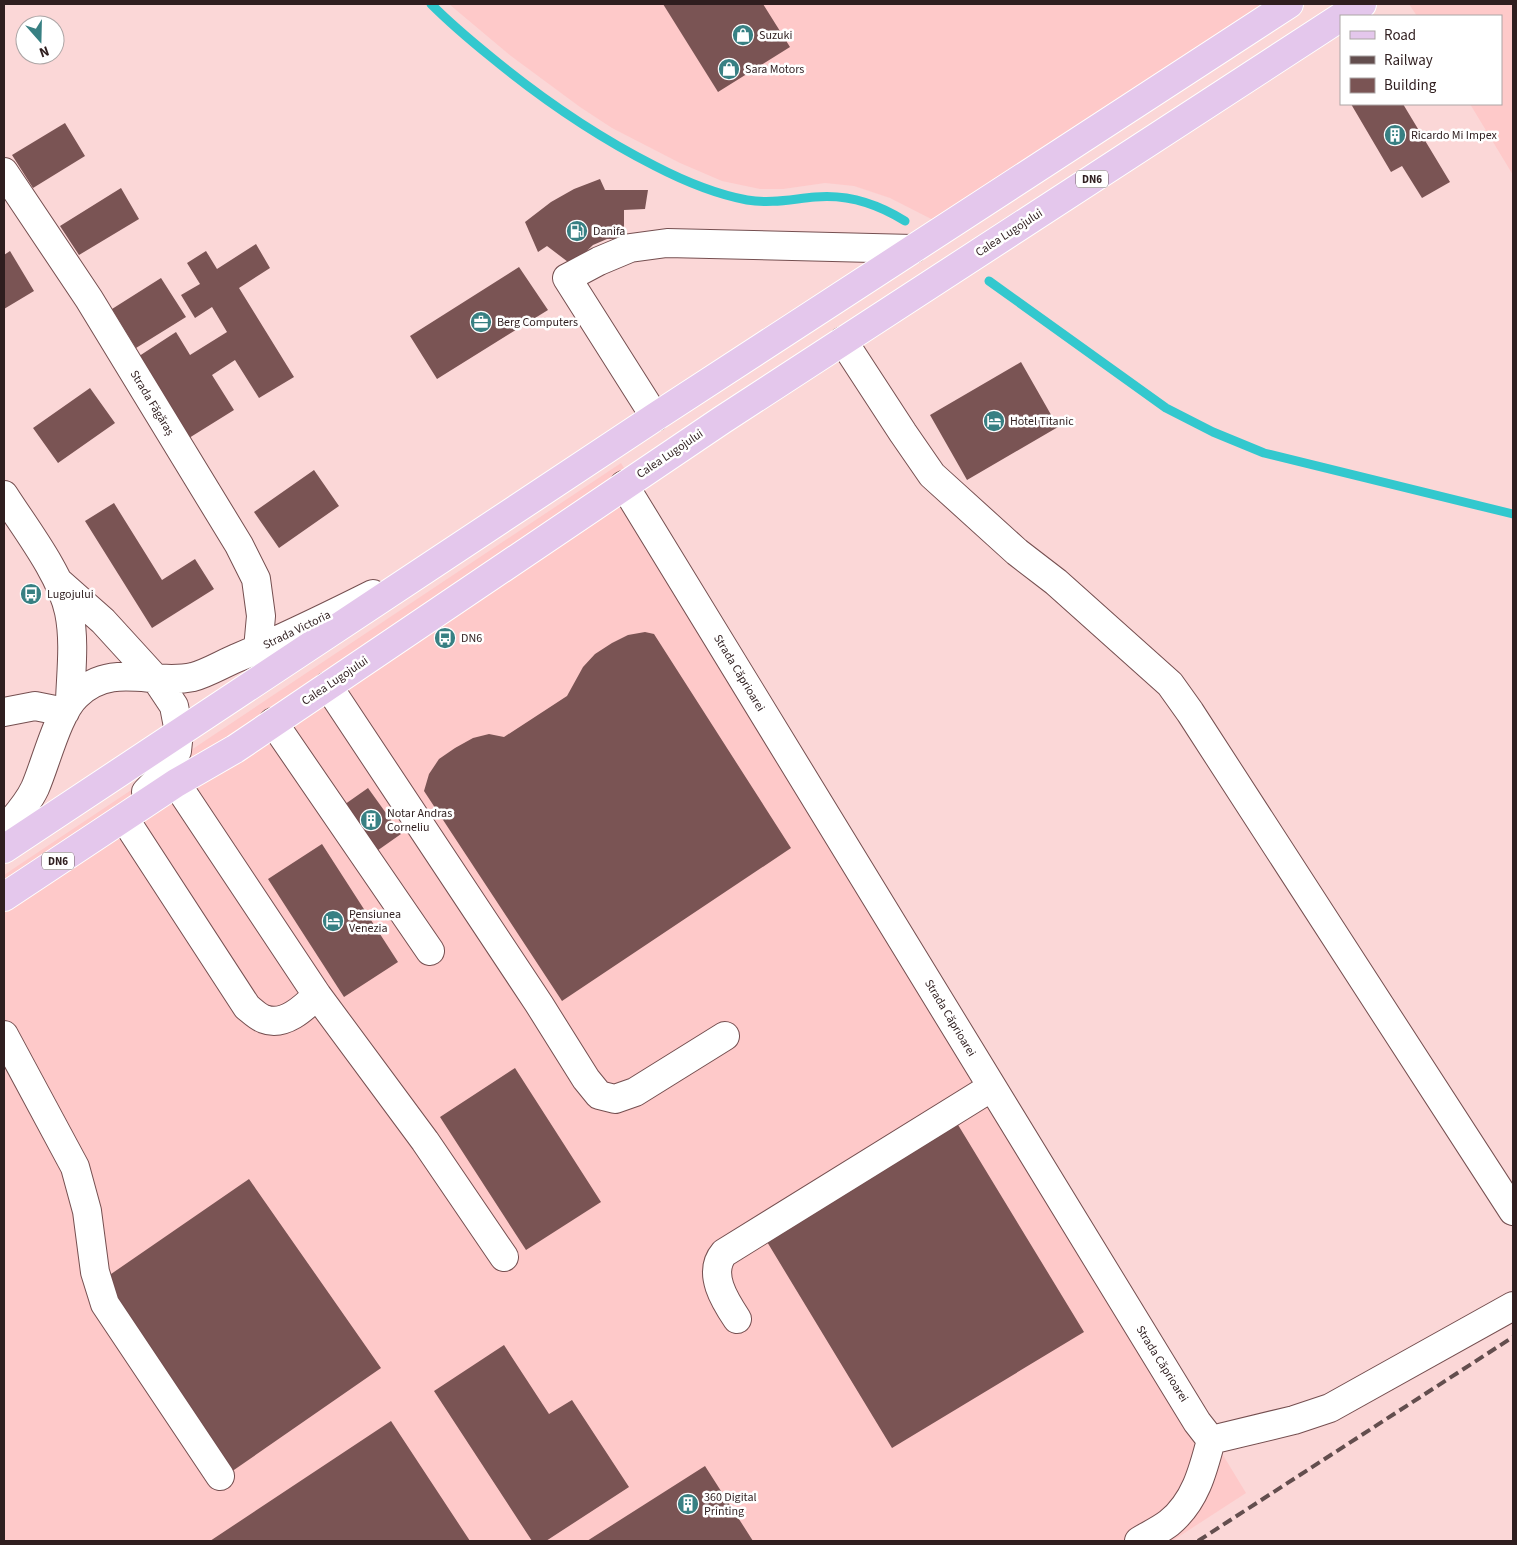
<svg xmlns="http://www.w3.org/2000/svg" width="1517" height="1545" font-family="'Source Sans 3',sans-serif">
<rect width="100%" height="100%" fill="#fbd7d7"/>
<path fill="#fec9c9" d="M449,4H1289L943,225L890,198L854,186L825,183L783,189H760L722,181L680,163L612,128L580,107L511,56Z
M1409,4H1513V175L1470,104H1501V16H1417Z
M621,463L1246,1493L1172,1541H4V875Z"/>
<g fill="none" stroke-linecap="round" stroke-linejoin="round">
<path stroke="#33c8ce" stroke-width="9" d="M431,4C450,23 470,40 491,57C542,99 596,136 655,166C684,181 715,194 747,200C771,204 792,199 815,197C847,194 878,204 905,221
M989,281L1166,408L1213,432L1264,453L1513,514"/>
</g>
<path fill="#7a5454" d="M663,4H763L790,47L718,92Z
M1351,104H1403L1450,182L1422,198L1402,166L1391,172Z
M65,123L85,156L33,188L12,155Z
M600,179L605,190H648L645,209L624,210V239H607L593,245L572,265L547,246L538,252L525,222L551,202L574,189Z
M121,188L139,219L79,255L60,226Z
M256,244L270,268L239,288L294,377L259,398L235,360L212,375L234,410L181,443L130,362L176,332L190,355L227,332L212,307L195,318L181,295L200,284L187,263L206,251L217,269Z
M10,251L34,291L4,309V255Z
M519,267L548,310L437,379L410,336Z
M161,278L186,317L136,348L112,309Z
M1021,362L1058,427L967,480L930,415Z
M90,388L115,423L58,463L33,428Z
M314,470L339,506L279,548L254,512Z
M114,503L162,580L195,559L214,589L152,628L85,521Z
M645,632L654,634L791,848L562,1001L424,791L429,774L439,759L455,748L473,738L489,734L504,737L567,696L583,667L595,654L612,643L628,635Z
M368,788L401,834L374,853L341,807Z
M322,844L398,962L344,997L268,879Z
M515,1068L601,1202L526,1250L440,1117Z
M949,1110L1084,1332L892,1448L758,1227Z
M249,1179L381,1368L231,1472L98,1283Z
M504,1345L549,1414L572,1400L629,1487L546,1541H532L434,1391Z
M391,1421L470,1541H210Z
M705,1466L753,1541H587Z"/>
<g fill="none" stroke-linecap="round" stroke-linejoin="round">
<g stroke="#754f50" stroke-width="30">
<path id="minor" d="M4,172L89,299L239,545L256,579L261,616L258,649
M843,341L903,433L932,475L1017,552L1056,582L1170,684L1190,712L1513,1211
M655,417L567,278L599,261L630,248L667,243L913,249
M624,485L1197,1422L1211,1440C1203,1471 1195,1502 1169,1523C1160,1530 1149,1535 1139,1541
M4,495C25,528 61,574 69,612C75,641 71,672 70,701
M60,583L103,621L156,679L174,706L179,732L177,751L167,770L146,792
M328,686L539,1004L586,1079L599,1095L615,1099L635,1092L725,1036
M4,712L35,706L65,712
M273,722L430,951
M176,783L317,995L425,1141L504,1257
M124,818L247,1007C252,1011 258,1017 264,1019C284,1027 304,1008 317,995
M4,830C15,818 28,803 35,788C46,763 58,712 77,695C113,661 152,686 193,677C208,673 224,663 239,657C284,638 329,616 373,594
M4,1035L75,1167L87,1211L95,1272L105,1304L220,1476
M737,1319C725,1301 707,1273 724,1253L992,1087
M1211,1440L1294,1420L1330,1408L1513,1306"/>
</g>
<g stroke="#fff" stroke-width="30">
<path id="major" d="M1342,16L1362,4
M4,849L655,417L1289,4
M4,897L176,783L235,749L722,420L1341,17"/>
</g>
<use href="#minor" stroke="#fff" stroke-width="28"/>
<use href="#major" stroke="#e4c7ec" stroke-width="28"/>
<path stroke="#634e4e" stroke-width="4" stroke-dasharray="10 5" stroke-linecap="butt" d="M1198,1541L1513,1337"/>
</g>
<defs>
<g id="shop-disc" transform="scale(1.125)"><circle r="9.5" fill="#388083" stroke="#fff"/><path d="M-5-2.5h2.3a2.7 3.5 0 0 1 5.4 0H5L5.5 6h-11ZM-1.5-2.5h3a1.5 2.3 0 0 0-3 0Z" fill="#fff"/></g>
<g id="building-disc" transform="scale(1.125)"><circle r="9.5" fill="#388083" stroke="#fff"/><path d="M-4-6H4V6H1V3H-1V6H-4ZM-2.5-4.3h1.7v1.8h-1.7ZM.8-4.3h1.7v1.8H.8ZM-2.5-1h1.7V.8h-1.7ZM.8-1h1.7V.8H.8Z" fill="#fff"/></g>
<g id="fuel-disc" transform="scale(1.125)"><circle r="9.5" fill="#388083" stroke="#fff"/><path d="M-5.5-6h7V0h2V4h1.3V-2.5L3-4.5l.8-.8L6-3V5H2.5V1h-1V6h-7ZM-4.2-4.7v3.2H.2V-4.7Z" fill="#fff"/></g>
<g id="office-disc" transform="scale(1.125)"><circle r="9.5" fill="#388083" stroke="#fff"/><path d="M-6-3h4V-5.5h4V-3h4V5H-6ZM-1-4.5V-3h2v-1.5ZM-6 0V1H6V0Z" fill="#fff"/></g>
<g id="hotel-disc" transform="scale(1.125)"><circle r="9.5" fill="#388083" stroke="#fff"/><path d="M-6-4.5h1.5V1H6V5H4.5V3h-9V5H-6ZM-4 0a1.8 1.8 0 1 1 3.6 0ZM.5 0V-2.5h3Q6-2.5 6 0Z" fill="#fff"/></g>
<g id="bus-disc" transform="scale(1.125)"><circle r="9.5" fill="#388083" stroke="#fff"/><path d="M-5-6H5V4H4V6H2V4H-2V6H-4V4H-5ZM-3.5-4V0h7V-4ZM-3.5 1.2v1.5H-2V1.2ZM2 1.2v1.5H3.5V1.2Z" fill="#fff"/></g>
</defs>
<g fill-rule="evenodd">
<use href="#shop-disc" x="743" y="35"/>
<use href="#shop-disc" x="729" y="69"/>
<use href="#building-disc" x="1395" y="135"/>
<use href="#fuel-disc" x="577" y="231"/>
<use href="#office-disc" x="481" y="322"/>
<use href="#hotel-disc" x="994" y="421"/>
<use href="#bus-disc" x="31" y="594"/>
<use href="#bus-disc" x="445" y="638"/>
<use href="#building-disc" x="371" y="820"/>
<use href="#hotel-disc" x="333" y="921"/>
<use href="#building-disc" x="688" y="1504"/>
</g>
<g text-anchor="middle" dominant-baseline="central" stroke-width="5" stroke-linejoin="round" paint-order="stroke">
<g fill="#fff" stroke="#6d6262" stroke-width="1">
<rect x="1076" y="170.5" width="32" height="17" rx="4"/>
<rect x="42" y="852.5" width="32" height="17" rx="4"/>
</g>
<g font-size="11" font-weight="bold" fill="#2f1e1f">
<text x="1092" y="179">DN6</text>
<text x="58" y="861">DN6</text>
</g>
<g font-size="12" fill="#2f1e1f" stroke="#fff" text-anchor="start">
<text x="759" y="35">Suzuki</text>
<text x="745" y="69">Sara Motors</text>
<text x="1411" y="135">Ricardo Mi Impex</text>
<text x="593" y="231">Danifa</text>
<text x="497" y="322">Berg Computers</text>
<text x="1010" y="421">Hotel Titanic</text>
<text x="47" y="594">Lugojului</text>
<text x="461" y="638">DN6</text>
<text x="387" y="813">Notar Andras<tspan x="387" dy="14">Corneliu</tspan></text>
<text x="349" y="914">Pensiunea<tspan x="349" dy="14">Venezia</tspan></text>
<text x="704" y="1497">360 Digital<tspan x="704" dy="14">Printing</tspan></text>
</g>
<g font-size="12" fill="#2f1e1f" stroke="#fff">
<text transform="translate(1009 233) rotate(-33)">Calea Lugojului</text>
<text transform="translate(152 403) rotate(59)">Strada Făgăraș</text>
<text transform="translate(670 454) rotate(-34)">Calea Lugojului</text>
<text transform="translate(297 630) rotate(-26)">Strada Victoria</text>
<text transform="translate(739 673) rotate(59)">Strada Căprioarei</text>
<text transform="translate(335 681) rotate(-34)">Calea Lugojului</text>
<text transform="translate(950 1018) rotate(59)">Strada Căprioarei</text>
<text transform="translate(1162 1364) rotate(58)">Strada Căprioarei</text>
</g>
</g>
<rect width="1517" height="1545" fill="none" stroke="#2f1e1f" stroke-width="10"/>
<rect x="1340" y="15" width="162" height="90" fill="#ffffff" stroke="#aca5a5"/>
<rect x="1350" y="31" width="25" height="8" fill="#e4c7ec" stroke="#aca5a5"/>
<text x="1384" y="40" font-size="15" fill="#2f1e1f">Road</text>
<rect x="1350" y="56" width="25" height="8" fill="#634e4e" stroke="#aca5a5"/>
<text x="1384" y="65" font-size="15" fill="#2f1e1f">Railway</text>
<rect x="1350" y="78" width="25" height="15" fill="#7a5454" stroke="#aca5a5"/>
<text x="1384" y="90" font-size="15" fill="#2f1e1f">Building</text>
<g transform="translate(40 40) rotate(160)"><circle r="24" fill="#ffffff" stroke="#aca5a5"/>
<path d="M0-4L9 19L0 12L-9 19Z" fill="#388083"/>
<text y="-8" font-size="14" font-weight="bold" text-anchor="middle" fill="#2f1e1f">N</text>
</g>
</svg>
